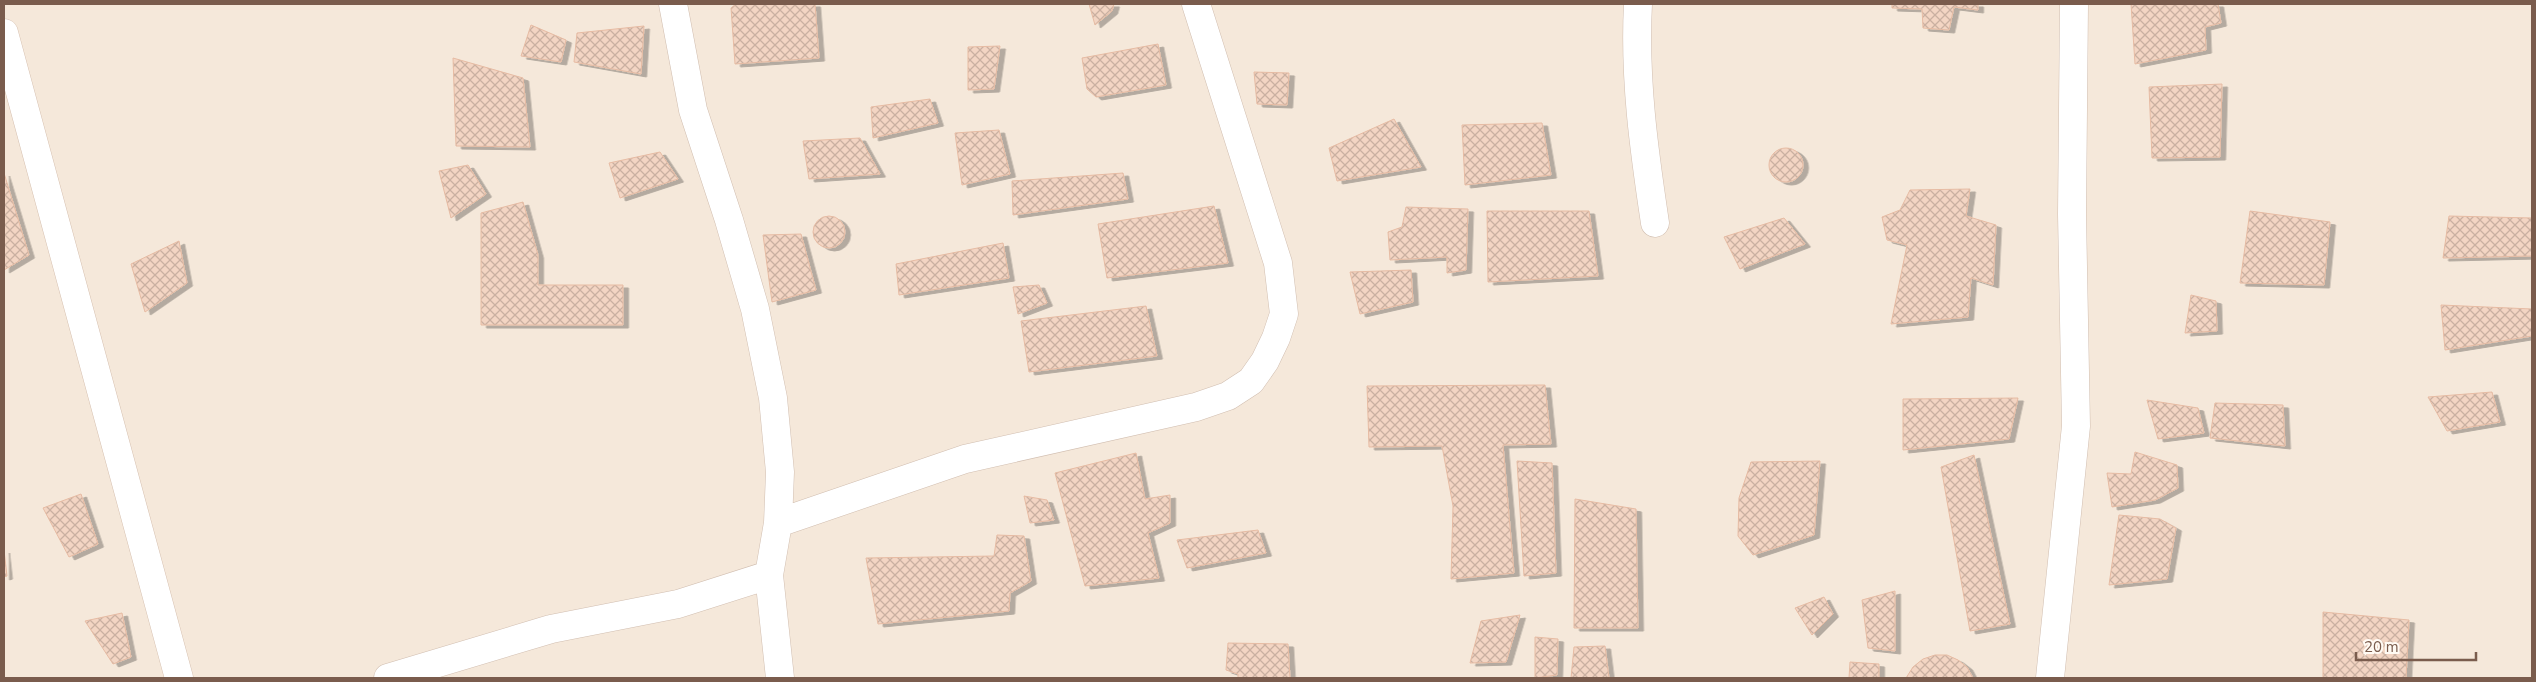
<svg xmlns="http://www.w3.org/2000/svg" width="2536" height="682" font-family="'Nunito Sans',sans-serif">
<defs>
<pattern id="building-cross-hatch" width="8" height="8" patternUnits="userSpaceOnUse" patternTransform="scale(1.25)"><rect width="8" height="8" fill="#f3d5c3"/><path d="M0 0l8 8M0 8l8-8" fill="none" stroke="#cab0a1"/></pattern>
<filter id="shadow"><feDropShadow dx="5.5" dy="3" stdDeviation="0" flood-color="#0004"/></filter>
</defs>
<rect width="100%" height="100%" fill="#fdf6ec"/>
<path fill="#f5e8da" d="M4,4H2532V678H4Z"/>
<path fill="url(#building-cross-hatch)" stroke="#e6bba3" filter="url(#shadow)" d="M736,4H815L819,58L735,64L731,8Z
M1089,4H1114L1112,11L1095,25Z
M1892,4H1978V10L1954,7L1949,30L1923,28L1922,9L1892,8Z
M2131,4H2218L2221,23L2205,27L2206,50L2135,64Z
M531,25L566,40L561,62L521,56Z
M644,26L641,74L574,62L577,33Z
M1158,44L1166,85L1096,97L1087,89L1082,58Z
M1000,46L994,89L968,90V47Z
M453,58L523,78L530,147L456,146Z
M1254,72L1289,73L1287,105L1257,104Z
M2222,84L2220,157L2152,158L2149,87Z
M930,99L938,123L873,138L871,107Z
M1394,119L1421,167L1337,181L1329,148Z
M1542,123L1551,175L1465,185L1462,125Z
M999,130L1010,174L962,185L955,133Z
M860,138L880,174L809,179L803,141Z
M1769 165a17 17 0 1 1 34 0a17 17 0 1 1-34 0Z
M660,152L678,179L620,198L609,163Z
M468,165L486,194L451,218L439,171Z
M4,173L29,255L4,270Z
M1123,173L1128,199L1013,215L1012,181Z
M1970,189L1966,216L1996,225L1993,285L1971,278L1968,317L1891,324L1907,245L1887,240L1882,217L1900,210L1910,190Z
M523,202L538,255V285H623V325H481V213Z
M1214,206L1228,263L1107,278L1098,224Z
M1406,207L1468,209L1466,270L1447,273V257L1390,260L1388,232L1402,227Z
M1487,211H1589L1598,276L1488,282Z
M2250,211L2330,222L2324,285L2240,283Z
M2449,216L2532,218V256L2443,258Z
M813 232a16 16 0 1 1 32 0a16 16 0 1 1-32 0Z
M1784,218L1805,244L1740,269L1724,237Z
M801,234L816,290L772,302L763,235Z
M179,241L187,283L145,312L131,264Z
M1003,243L1009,278L899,295L896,264Z
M1411,270L1413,302L1360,314L1350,272Z
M1039,285L1047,303L1018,314L1013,287Z
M2191,295L2216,301L2217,331L2185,333Z
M2441,305L2532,309V336L2445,350Z
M1146,306L1157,356L1029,372L1021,321Z
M1545,385L1551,444L1503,445L1514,573L1451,579L1453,506L1442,446L1369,447L1367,386Z
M2492,392L2500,422L2447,431L2428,397Z
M2018,398L2009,439L1903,450V399Z
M2147,400L2198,408L2204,433L2158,439Z
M2215,403L2283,405L2285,446L2210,438Z
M2135,452L2177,465L2178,488L2155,500L2112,507L2107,473L2131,474Z
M1136,453L1145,499L1170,495V523L1148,533L1159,578L1085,586L1055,473Z
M1974,455L2010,624L1970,631L1941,467Z
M1517,461L1552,463L1556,573L1524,576Z
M1820,461L1814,535L1753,555L1738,536L1739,498L1751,462Z
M81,494L98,544L69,557L43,508Z
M1024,496L1047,500L1054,520L1030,523Z
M1575,499L1636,509L1638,628H1574Z
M2119,515L2160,519L2176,528L2167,579L2109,585Z
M1258,530L1266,553L1187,568L1177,540Z
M997,535L1024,536L1031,581L1010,593L1009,611L878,624L866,558L994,556Z
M4,550L7,576L4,577Z
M1895,591V651L1868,648L1862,600Z
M1824,597L1833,614L1812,635L1795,608Z
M2323,612L2409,620L2406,678H2323Z
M122,613L131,657L113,664L85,621Z
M1520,615L1506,662L1470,663L1481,621Z
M1535,637L1558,639L1557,675L1535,678Z
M1228,643L1288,644L1290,678H1238V674L1226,670Z
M1605,646L1609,678H1571L1574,647Z
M1935,655H1947L1958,660L1967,667L1973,678H1906L1913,667L1923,659Z
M1850,662L1879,664V678H1849Z"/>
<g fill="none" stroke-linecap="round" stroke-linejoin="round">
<g stroke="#d1beb0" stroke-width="29">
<path id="street" d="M1638,4C1634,78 1644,150 1655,223
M778,523L965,459L1196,407L1228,396L1251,381L1265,361L1276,338L1284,314L1278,263L1196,4
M769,575L780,678
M388,678L551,629L678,604L769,575L778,523L780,472L773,398L755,309L729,220L693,110L673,4
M2050,678L2076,426L2072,214L2074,4"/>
</g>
<g stroke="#d6c0b0" stroke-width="29">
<path id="secondary" d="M4,33L179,678"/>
</g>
<use href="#street" stroke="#fff" stroke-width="28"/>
<use href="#secondary" stroke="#fff" stroke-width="28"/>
</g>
<rect width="2536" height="682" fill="none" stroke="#7a5c4d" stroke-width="10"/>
<path d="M2356 652v8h120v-8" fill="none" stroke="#7a5c4d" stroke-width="2.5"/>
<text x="2364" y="652" font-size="15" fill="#7a5c4d" stroke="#fffaf3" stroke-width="4" paint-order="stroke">20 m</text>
</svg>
